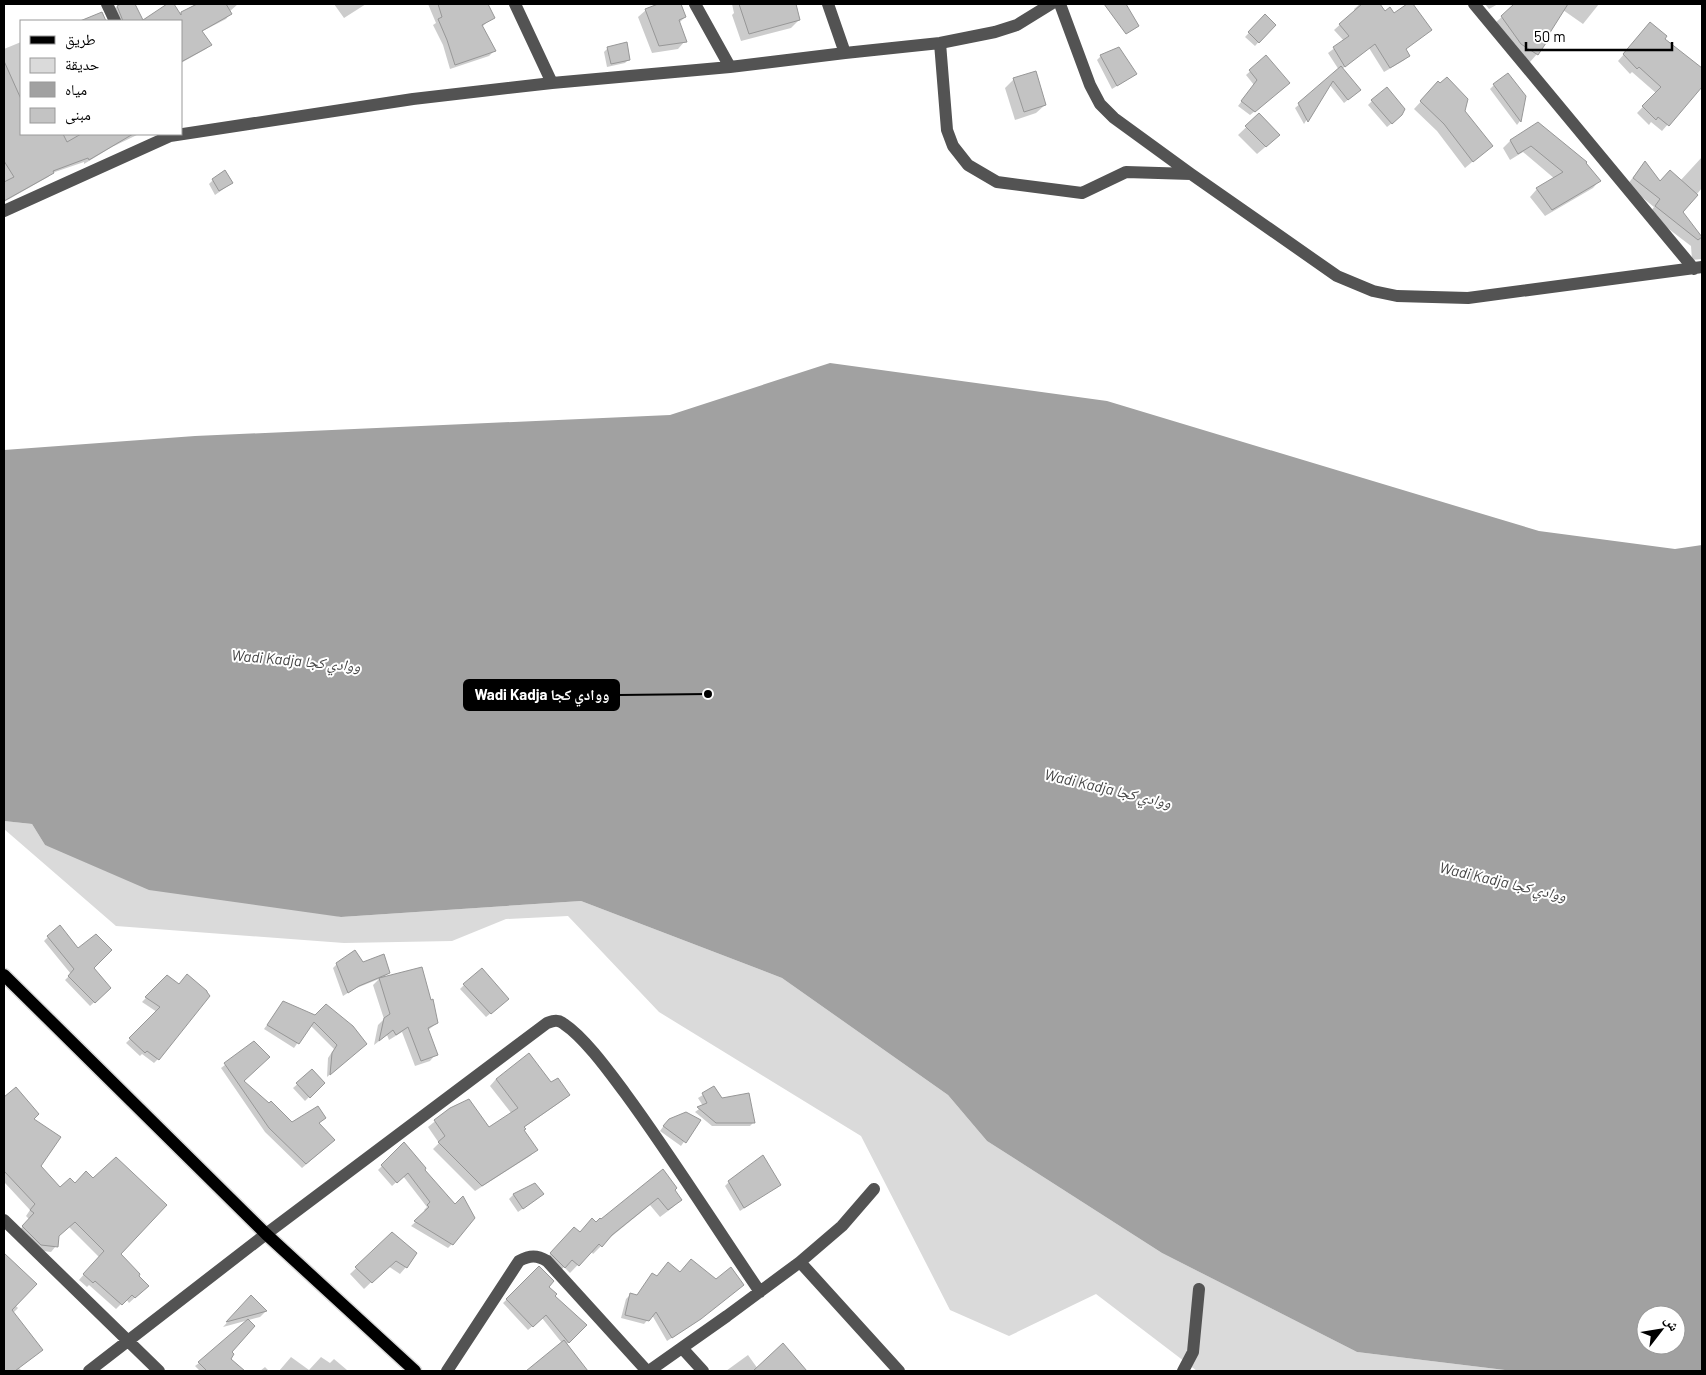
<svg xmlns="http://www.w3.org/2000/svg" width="1706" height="1375" font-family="Barlow,'Noto Naskh Arabic',sans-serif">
<rect width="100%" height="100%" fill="#fff"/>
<path fill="#dadada" d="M4,821L32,824L45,845L341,917L581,901L782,978L948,1095L987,1141L1162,1253L1357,1352L1513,1371H1197L1096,1294L1009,1336L950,1310L861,1136L659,1012L568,916L506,919L452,941L344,943L116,926L4,829Z"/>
<path fill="#a1a1a1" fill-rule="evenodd" d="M830,363L1107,401L1539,531L1675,549L1702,545V1371H1513L1357,1352L1162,1253L987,1141L948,1095L782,978L581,901L341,917L149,890L45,845L32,824L4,821V450L195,436L670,415ZM1646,1315H1676V1345H1646Z"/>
<path fill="#0003" d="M121,4H134L143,21H117L112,10Z
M169,4H172L180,14L199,4H238L229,12L230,14L226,19L201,32L210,45L206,49L181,63V21H144Z
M334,4H366L344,18Z
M428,4H480L487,22L482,27L494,51L489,56L450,69L443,45L433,25L436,23Z
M662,4H680L685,17L679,23L685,41L678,49L652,53L638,17L646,10Z
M732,4H795L799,20L791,28L741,41L732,15L734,13Z
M1360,4H1378L1385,13L1394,15L1409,4H1411L1430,30L1405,49L1409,56L1403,61L1384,72L1369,48L1342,69L1355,94L1344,103L1329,84L1304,124L1295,108L1339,70L1328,53L1344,41L1334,30L1355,11L1354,9Z
M1485,4H1498L1489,9Z
M1516,4H1519L1532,18L1542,4H1599L1583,24L1563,10L1544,39L1537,54L1530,62L1514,52L1494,24Z
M1265,16L1274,25L1255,46L1245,37Z
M1645,30L1663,39L1702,71V85L1662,131L1651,122L1649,125L1637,113L1656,93L1632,72L1630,74L1618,61Z
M21,42V134H139L112,147L84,164V162L52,173L48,177L4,202V49Z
M608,48L629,59L625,63L607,67L604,52Z
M1101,56L1136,74L1112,89L1097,60Z
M1266,57L1285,87L1250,115L1238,106L1254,85L1246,75Z
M1014,79L1045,105L1036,113L1015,120L1005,88Z
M1438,83L1463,111L1491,146L1465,168L1437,131L1414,109Z
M1494,85L1524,96L1520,121L1517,125L1490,89Z
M1372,101L1397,119L1387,127L1368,105Z
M1259,115L1270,143L1257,154L1238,135Z
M1538,123L1600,180L1593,188L1545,216L1530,197L1537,189L1555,179L1523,152L1510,160L1503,148L1510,141Z
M1702,157V188L1682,212L1702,238V259L1692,260L1691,246L1649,214L1654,207L1627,185L1645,162L1660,182L1680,181Z
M213,180L232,183L215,195L209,184Z
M48,937L110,988L90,1006L65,980L71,974L44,941Z
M337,964H362L388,973L383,978L430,1001L437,1023L427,1031L436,1054L430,1061L415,1066L402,1032L389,1040L387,1035L374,1045L378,1025L384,1019L373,985L379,979L354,989L343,996L333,968Z
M167,976L158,1059L154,1063L142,1054L140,1056L126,1043L157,1012L142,1002Z
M464,985L503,1003L486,1017L460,989Z
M283,1003L361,1047L327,1077L328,1058L334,1049L310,1025L294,1048L264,1029Z
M254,1043L242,1081L292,1124L318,1123L330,1144L302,1168L265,1132L221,1068Z
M312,1071L323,1083L305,1101L293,1088Z
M496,1079L551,1084L568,1095L562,1101L523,1128V1130L536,1150L530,1156L475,1191L433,1149L439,1143L428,1127L450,1109L489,1129L512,1114L490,1086Z
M15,1088L32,1119L39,1167L119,1254L142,1291L129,1303L126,1299L116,1309L89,1285L87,1287L79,1280L99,1257L68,1226L58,1236L56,1246L51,1252L36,1250L18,1232L29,1219L26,1216L30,1210L5,1183L4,1185V1099Z
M714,1088L721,1100L754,1122L750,1126H712L695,1112L703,1106L698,1098Z
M699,1120L681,1146L660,1131L665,1124Z
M404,1144L423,1170L452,1244L448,1248L411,1226L426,1212L424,1210L427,1207L403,1176L392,1186L378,1170Z
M729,1182L779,1185L740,1211L725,1186Z
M535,1184L538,1198L518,1212L509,1199L513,1195Z
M673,1191L680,1200L672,1208L660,1217L650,1205L606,1241L593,1254L591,1251L570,1273L564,1267L556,1275L543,1262L567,1236L579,1233L596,1224Z
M392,1234L406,1267L400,1274L388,1266L364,1289L350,1274Z
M4,1255L35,1284L15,1305L18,1308L13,1313L19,1368L22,1371H4Z
M539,1268L553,1296L585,1325L566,1345L584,1368L581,1371H531L530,1370L562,1343L542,1318L528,1330L503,1303Z
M680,1273L696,1322L667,1341L652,1315L644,1324L621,1318L626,1299L630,1295L637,1296L652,1274L656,1277Z
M245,1303L266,1311L260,1317L223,1327Z
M748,1355L758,1369L802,1367L797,1371H726Z
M291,1357L309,1370L321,1357L330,1363L334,1359L347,1370L279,1371Z
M229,1359L241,1370L239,1371H200L195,1366L199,1363Z
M265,1367L269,1371H260Z"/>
<path fill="#c3c3c3" stroke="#979797" d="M121,4H135L143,20L167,4H174L181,15V12L197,4H226L232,14L202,31L212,45L181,62V21H123L117,6Z
M438,4H488L495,18L482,25L496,51L455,65L447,40L438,19L442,17Z
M658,4H681L686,17L679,20L687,42L659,46L645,9Z
M739,4H796L800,20L749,34Z
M1104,4H1126L1139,26L1126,34Z
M1362,4H1380L1385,11L1390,7L1394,13L1407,4H1413L1432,30L1406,49L1410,56L1390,68L1375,44L1345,67L1333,47L1349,36L1339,24Z
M1514,4H1568L1546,39L1548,40L1538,55L1521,44L1501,16Z
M102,12L106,21H80Z
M1265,14L1276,25L1259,43L1248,32Z
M1650,22L1667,36L1665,39L1702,68V87L1669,126L1658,117L1656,120L1642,106L1661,87L1639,67L1637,69L1623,54Z
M627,42L630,60L611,64L607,47Z
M1119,47L1137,74L1117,86L1100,55Z
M1266,55L1290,83L1255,112L1241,101L1257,80L1249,70Z
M4,61L21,99V134H63L67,142L81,134H133L89,160L88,158L53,171L54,173L4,201V182L14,177L4,161Z
M1341,66L1361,90L1348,100L1333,81L1308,122L1298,103Z
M1036,71L1046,105L1024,112L1013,78Z
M1508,73L1526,96L1521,122L1493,84Z
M1447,77L1468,99L1465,111L1493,146L1473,162L1444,124L1420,101L1438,81L1440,83Z
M1387,87L1405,109L1402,115L1392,124L1371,100Z
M1259,113L1280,135L1266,147L1245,126Z
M1538,122L1587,162L1586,163L1601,181L1552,210L1536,188L1563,172L1531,146L1518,154L1510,140Z
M1645,161L1660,181L1670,170L1698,195L1683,212L1702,237L1698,240L1655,206L1660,199L1633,178Z
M225,170L233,183L219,191L212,179Z
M60,925L78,948L96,934L112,950L94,968L111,988L95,1003L68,976L74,969L47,936Z
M355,950L363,962L384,954L390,973L359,986L348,993L336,963Z
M422,967L431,1000L433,999L438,1023L428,1028L438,1055L421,1061L408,1027L396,1035L393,1030L379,1041L384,1018L390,1014L379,978Z
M482,968L509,999L491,1014L463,984Z
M187,974L207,991V992L210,996L159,1060L147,1051L145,1053L129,1038L160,1007L145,997L167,975L179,984Z
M283,1001L315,1015L326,1004L353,1026L367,1044L330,1075L332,1053L337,1045L314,1022L299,1044L267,1025Z
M254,1041L270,1057L244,1081L269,1103L271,1101L292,1122L318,1106L326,1118L319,1123L335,1140L306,1164L269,1128L224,1063Z
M529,1053L551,1082L558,1078L570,1095L524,1127L526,1129L524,1130L538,1150L482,1186L438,1142L445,1136L434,1120L450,1108L469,1099L489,1127L518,1108L496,1079Z
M312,1069L325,1083L310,1098L296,1083Z
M714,1086L722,1098L749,1093L755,1123H716L697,1107L707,1103L702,1093Z
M16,1087L39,1114L34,1119L61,1137L41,1166L60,1187L70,1178L75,1183L86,1171L93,1178L116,1157L167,1205L121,1254L140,1274L139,1276L149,1286L135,1298L132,1295L122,1305L95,1281L93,1283L83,1274L104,1251L75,1222L59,1236L58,1247L41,1245L22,1226L34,1213L30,1210L35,1204L4,1171V1097Z
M686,1112L701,1120L686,1143L663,1126L669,1119Z
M404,1142L426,1168L425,1170L455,1204L463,1196L475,1218L453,1245L414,1221L429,1207L427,1205L430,1202L408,1173L397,1183L381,1165Z
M763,1155L781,1185L744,1208L728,1181Z
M663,1169L677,1188L675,1190L682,1200L668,1210L658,1198L612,1235L602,1247L599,1244L579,1266L572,1260L565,1268L550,1253L574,1227L580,1232L592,1218L596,1222L600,1218L601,1219Z
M535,1183L544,1194L523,1209L513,1194Z
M392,1232L417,1253L407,1268L396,1261L372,1283L355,1267Z
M4,1253L37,1284L12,1310L43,1350L15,1371H4Z
M691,1259L716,1279L731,1267L744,1285L701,1319L672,1338L656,1312L649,1321L625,1315L630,1293L637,1295L652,1273L657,1276L668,1262L680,1272Z
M539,1266L554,1281L549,1287L557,1294L555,1296L587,1325L569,1343L546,1315L533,1327L506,1299Z
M251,1295L267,1311L226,1322Z
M248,1319L255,1326L232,1352L234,1354L231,1359L245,1371H207L198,1362Z
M564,1340L588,1371H526Z
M783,1343L807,1371H753Z"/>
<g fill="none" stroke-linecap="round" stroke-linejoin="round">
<g stroke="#dbdbdb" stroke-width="15">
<path id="major" d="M4,975L266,1234L415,1371"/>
</g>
<path stroke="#535353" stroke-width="12" d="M107,4L115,21
M515,4L552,83
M695,4L730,67
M828,4L845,53
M1060,4L1090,85L1100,104L1114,118L1191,174L1337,276L1373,291L1397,296L1468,298L1702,267
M1474,4L1694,269
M940,43L947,130L953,146L968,165L997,182L1082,193L1126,172L1191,174
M4,211L170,136L413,99L552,83L730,67L845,53L940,43L995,32L1017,25L1051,4
M4,1220L159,1371
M800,1262L899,1371
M682,1348L703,1371
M89,1371L266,1234L547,1023C553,1021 558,1019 564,1024C585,1038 610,1073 625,1093C672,1157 715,1226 760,1292
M447,1371L519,1261C530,1255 537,1255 547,1261L647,1371
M649,1371L727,1316L800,1262L842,1226L874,1189
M1183,1371L1193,1352L1199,1289"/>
<use href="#major" stroke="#000" stroke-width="12"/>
</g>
<g text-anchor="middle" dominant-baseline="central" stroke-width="4" stroke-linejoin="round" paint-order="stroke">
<g font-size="15" font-style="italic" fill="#424242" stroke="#fff">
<text transform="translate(296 660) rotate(5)">Wadi Kadja ووادي كجا</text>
<text transform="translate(1108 788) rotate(13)">Wadi Kadja ووادي كجا</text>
<text transform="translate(1503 881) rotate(13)">Wadi Kadja ووادي كجا</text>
</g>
</g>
<path fill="none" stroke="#000" stroke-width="2" d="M708 694L619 695"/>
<circle fill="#000" stroke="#fff" stroke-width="2" cx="708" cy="694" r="5"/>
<rect fill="#000" stroke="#000" stroke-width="2" x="464" y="680" width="155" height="30" rx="5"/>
<g font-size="15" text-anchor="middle" font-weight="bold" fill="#fff">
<text x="542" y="700">Wadi Kadja ووادي كجا</text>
</g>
<rect width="1706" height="1375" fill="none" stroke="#000000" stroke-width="10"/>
<rect x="20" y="20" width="162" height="115" fill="#ffffff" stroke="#999999"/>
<rect x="30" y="36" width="25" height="8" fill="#000000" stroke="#999999"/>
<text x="65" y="45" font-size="15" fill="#000000">طريق</text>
<rect x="30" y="58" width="25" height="15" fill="#dadada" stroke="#999999"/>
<text x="65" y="70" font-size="15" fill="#000000">حديقة</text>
<rect x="30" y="82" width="25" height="15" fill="#a1a1a1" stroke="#999999"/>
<text x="65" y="95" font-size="15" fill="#000000">مياه</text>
<rect x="30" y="108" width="25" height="15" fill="#c3c3c3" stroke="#999999"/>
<text x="65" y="120" font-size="15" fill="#000000">مبنى</text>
<g transform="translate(1661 1330) rotate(59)"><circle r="24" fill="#ffffff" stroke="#999999"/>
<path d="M0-4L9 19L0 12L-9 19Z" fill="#000000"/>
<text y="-8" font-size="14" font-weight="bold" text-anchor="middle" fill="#000000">ش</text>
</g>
<path d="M1526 42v8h146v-8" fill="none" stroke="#000000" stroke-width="2.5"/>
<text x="1534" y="42" font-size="15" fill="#000000" stroke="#ffffff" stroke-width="4" paint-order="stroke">50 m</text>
</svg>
